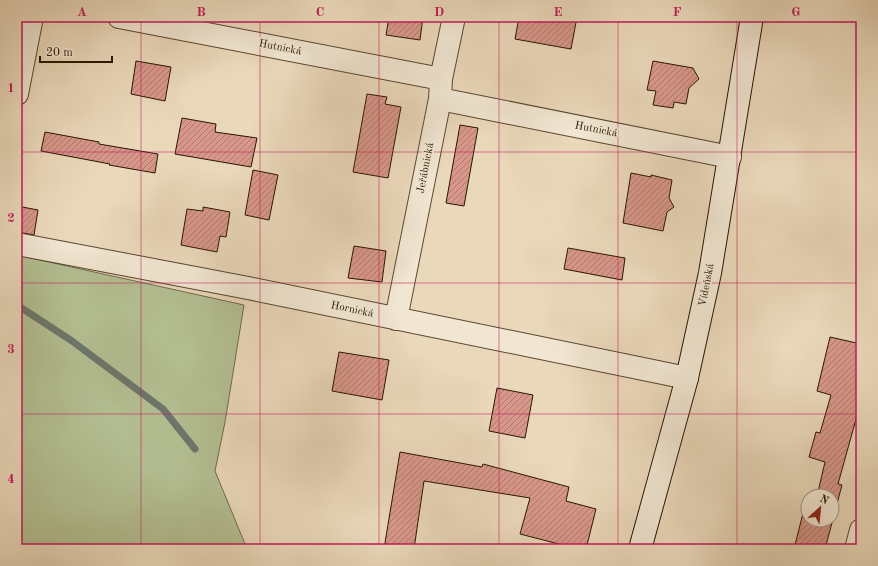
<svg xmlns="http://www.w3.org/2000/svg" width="878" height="566" font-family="'Old Standard TT',serif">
<defs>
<pattern id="building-hatch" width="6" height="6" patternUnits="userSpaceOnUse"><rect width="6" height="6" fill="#d8978a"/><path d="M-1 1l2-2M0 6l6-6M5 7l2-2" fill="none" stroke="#af7a6e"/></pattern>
</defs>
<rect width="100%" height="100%" fill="#ead8ba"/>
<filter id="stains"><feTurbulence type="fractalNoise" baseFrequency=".005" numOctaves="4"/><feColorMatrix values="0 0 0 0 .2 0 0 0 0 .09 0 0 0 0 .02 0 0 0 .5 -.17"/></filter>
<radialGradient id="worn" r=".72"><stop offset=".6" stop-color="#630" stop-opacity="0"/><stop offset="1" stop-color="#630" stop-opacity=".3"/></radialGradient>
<path fill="#b3bf92" stroke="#6e6a4a" d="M17,255L244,305L225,422L215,471L247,549H17Z"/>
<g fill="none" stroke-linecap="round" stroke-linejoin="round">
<path stroke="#6c776c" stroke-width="7" d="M17,305L72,341L163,409L195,449"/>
</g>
<path fill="url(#building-hatch)" stroke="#291501" d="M389,17H423L420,40L386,35Z
M519,17H577L571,49L515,39Z
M136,61L171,67L165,101L131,94Z
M653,61L693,68L699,79L689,88L686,104L674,102L673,108L653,105L656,91L647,90Z
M367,94L387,97L385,104L401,107L388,178L353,172Z
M182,118L216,124L215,132L257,138L251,167L175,154Z
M460,125L478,128L464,206L446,203Z
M45,132L99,142V144L158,154L155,173L109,165L110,164L41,151Z
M253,170L278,175L269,220L245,215Z
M631,173L651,177V175L672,180L669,198L674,207L667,212L663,231L623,223Z
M17,206L38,210L34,235L17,232Z
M203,207L230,212L226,237L220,236L217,252L181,245L187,209L203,211Z
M354,246L386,251L382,282L348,278Z
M568,248L625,258L622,280L564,269Z
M830,337L861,344V401L838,484L842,485L825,549H794L805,505H808V520H832V496H817L825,462L809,457L816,432L820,433L831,395L817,391Z
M339,352L389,360L382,400L332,391Z
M497,388L533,395L525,438L489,431Z
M400,452L482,467L483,464L569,487L566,501L596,509L586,549H578L520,534L530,498L424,481L414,549H384Z"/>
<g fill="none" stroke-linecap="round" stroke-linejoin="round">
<g stroke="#59462f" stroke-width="24">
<path id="street" d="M119,17L441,79
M17,94L32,17
M440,99L730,157
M17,244L248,288L687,378
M396,319L440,99L441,79L454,17
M856,549L861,530"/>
</g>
<g stroke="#291501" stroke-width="24">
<path id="secondary" d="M640,549L687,378L710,273L752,17"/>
</g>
<use href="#street" stroke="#f1e6d2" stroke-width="22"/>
<use href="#secondary" stroke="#f1e6d2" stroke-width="22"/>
</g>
<path fill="none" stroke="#c2185b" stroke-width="1" stroke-opacity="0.55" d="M141,17V549M260,17V549M379,17V549M499,17V549M618,17V549M737,17V549M17,152H861M17,283H861M17,414H861"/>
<g text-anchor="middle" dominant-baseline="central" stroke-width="3.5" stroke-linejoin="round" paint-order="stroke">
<g font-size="11" fill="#291501" stroke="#f1e6d2">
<text transform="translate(280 48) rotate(11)">Hutnická</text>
<text transform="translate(596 130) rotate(11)">Hutnická</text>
<text transform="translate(426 168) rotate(-79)">Jeřábnická</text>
<text transform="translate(707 285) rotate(-79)">Vídeňská</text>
<text transform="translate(352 310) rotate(12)">Hornická</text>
</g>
</g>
<rect width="878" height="566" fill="none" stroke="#ead8ba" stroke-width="44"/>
<g transform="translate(820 508) rotate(27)"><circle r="19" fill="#f1e6d2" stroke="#a1927e"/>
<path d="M0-3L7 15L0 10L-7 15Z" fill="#8f2418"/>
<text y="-6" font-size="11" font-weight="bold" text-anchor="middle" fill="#291501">N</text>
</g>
<path d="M40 56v6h72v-6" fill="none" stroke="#291501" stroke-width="2"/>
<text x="46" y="56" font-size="12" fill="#291501" stroke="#f1e6d2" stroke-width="3" paint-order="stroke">20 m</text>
<rect x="22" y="22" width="834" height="522" fill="none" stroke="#c2185b" stroke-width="1.5"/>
<g font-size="13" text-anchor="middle" font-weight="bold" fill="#c2185b">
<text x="82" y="16">A</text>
<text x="201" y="16">B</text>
<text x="320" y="16">C</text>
<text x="439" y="16">D</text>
<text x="558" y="16">E</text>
<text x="677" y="16">F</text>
<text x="796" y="16">G</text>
<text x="11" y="92">1</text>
<text x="11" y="222">2</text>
<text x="11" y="353">3</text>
<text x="11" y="483">4</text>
</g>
<rect width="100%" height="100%" filter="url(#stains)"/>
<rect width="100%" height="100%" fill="url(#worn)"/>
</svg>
